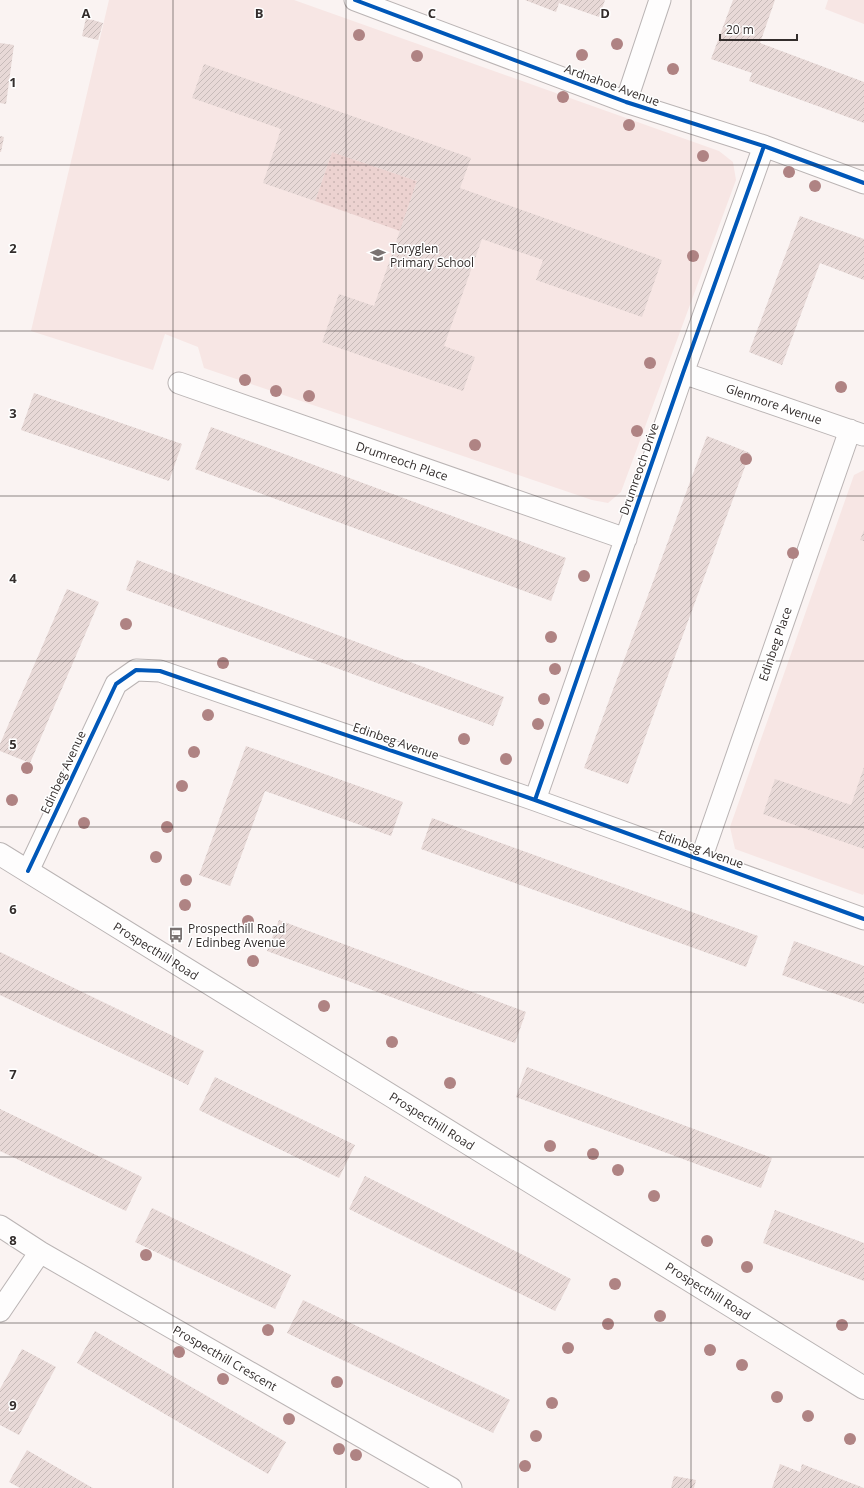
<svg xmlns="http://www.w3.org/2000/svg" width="864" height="1488" font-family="'Open Sans',sans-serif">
<defs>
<pattern id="garden-dots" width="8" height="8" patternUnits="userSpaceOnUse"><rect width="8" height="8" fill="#ecd2d0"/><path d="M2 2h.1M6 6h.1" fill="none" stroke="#cbb5b3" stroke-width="1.8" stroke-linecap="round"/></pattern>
<pattern id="building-hatch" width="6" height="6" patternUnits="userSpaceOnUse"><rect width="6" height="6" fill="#e8d9d7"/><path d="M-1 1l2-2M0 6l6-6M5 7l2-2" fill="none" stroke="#c7bbb9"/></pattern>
</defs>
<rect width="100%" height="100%" fill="#faf3f2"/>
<path fill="#f7e6e4" d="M109,0H294L719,151L733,162L736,180L621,492L608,503L592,500L204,368L198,347L165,334L153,370L31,331Z
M828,0H864V24L825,9Z
M864,470V893L863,895L735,849L730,827L854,475Z"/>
<path fill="url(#garden-dots)" d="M332,152L417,181L400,231L315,201Z"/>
<path fill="url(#building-hatch)" d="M525,0H605L599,17L559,3L556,12Z
M733,0H775L760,43L864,82V123L749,81L752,73L711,59Z
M86,18L103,23L98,40L82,36Z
M0,43L14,45L6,104L0,103Z
M204,64L471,158L460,188L662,260L642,317L536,280L543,260L482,239L444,346L475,357L463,391L322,342L339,294L374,306L417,181L332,152L315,201L263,183L281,129L192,98Z
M0,136L4,137L1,152H0Z
M800,216L864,239V280L820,263L782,365L749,352Z
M34,393L182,444L169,481L21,430Z
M211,427L566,558L551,601L195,469Z
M707,436L750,453L628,784L584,768Z
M864,530V541L860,540Z
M137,560L504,697L493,726L126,590Z
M67,589L99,602L30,763L0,751V744Z
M246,746L403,802L391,836L265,791L230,886L199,875Z
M864,767V849L763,814L775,779L851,805Z
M432,818L758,936L746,967L421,849Z
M279,920L526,1012L515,1043L267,951Z
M794,941L864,966V1004L782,975Z
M0,952L204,1051L188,1085L0,995Z
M527,1067L772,1158L761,1188L516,1097Z
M215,1077L355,1145L339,1178L199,1110Z
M0,1109L142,1177L126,1211L0,1151Z
M365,1176L571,1279L555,1311L349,1209Z
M152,1208L291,1275L275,1309L135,1242Z
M775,1210L864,1243V1281L763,1243Z
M303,1300L510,1400L493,1433L287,1333Z
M95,1331L286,1442L268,1474L77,1363Z
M22,1349L56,1367L19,1435L0,1425V1389Z
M27,1450L91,1487L93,1488H20L9,1482Z
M780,1464L800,1472L802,1464L864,1488H772Z
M674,1476L696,1480L694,1488H671Z"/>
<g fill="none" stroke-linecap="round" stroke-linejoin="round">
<g stroke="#bab4b4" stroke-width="23">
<path id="minor" d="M355,0L626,102L764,146L864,183
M626,102L660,0
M683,373L863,435
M179,383L626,539
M535,800L683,373L764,146
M701,859L850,430
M28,871L116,684L136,670L160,671L535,800L864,919
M0,1226L40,1252L451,1488
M0,1311L40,1252"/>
</g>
<g stroke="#bab4b4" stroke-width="24">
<path id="secondary" d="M0,854L864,1388"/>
</g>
<use href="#minor" stroke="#fefdfd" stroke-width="21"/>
<use href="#secondary" stroke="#fefdfd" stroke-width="22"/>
<g stroke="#fff" stroke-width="6">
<path id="cycleway" d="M355,0L626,102L764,146L864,183
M535,800L683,373L764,146
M28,871L116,684L136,670L160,671L535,800L864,919"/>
</g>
<use href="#cycleway" stroke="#0057b8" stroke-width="4"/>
</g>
<g fill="#af8383">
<circle cx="359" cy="35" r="6"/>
<circle cx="617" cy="44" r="6"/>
<circle cx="582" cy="55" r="6"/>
<circle cx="417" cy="56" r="6"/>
<circle cx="673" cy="69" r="6"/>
<circle cx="563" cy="97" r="6"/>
<circle cx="629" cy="125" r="6"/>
<circle cx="703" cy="156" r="6"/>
<circle cx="789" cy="172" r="6"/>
<circle cx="815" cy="186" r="6"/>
<circle cx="693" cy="256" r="6"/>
<circle cx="650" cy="363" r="6"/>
<circle cx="245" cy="380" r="6"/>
<circle cx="841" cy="387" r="6"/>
<circle cx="276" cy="391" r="6"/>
<circle cx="309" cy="396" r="6"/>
<circle cx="637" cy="431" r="6"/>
<circle cx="475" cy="445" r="6"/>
<circle cx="746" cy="459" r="6"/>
<circle cx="793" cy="553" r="6"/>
<circle cx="584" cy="576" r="6"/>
<circle cx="126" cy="624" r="6"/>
<circle cx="551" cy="637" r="6"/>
<circle cx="223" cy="663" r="6"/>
<circle cx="555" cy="669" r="6"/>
<circle cx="544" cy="699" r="6"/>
<circle cx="208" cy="715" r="6"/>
<circle cx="538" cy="724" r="6"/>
<circle cx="464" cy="739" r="6"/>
<circle cx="194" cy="752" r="6"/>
<circle cx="506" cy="759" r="6"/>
<circle cx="27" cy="768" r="6"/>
<circle cx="182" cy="786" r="6"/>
<circle cx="12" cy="800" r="6"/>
<circle cx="84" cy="823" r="6"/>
<circle cx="167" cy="827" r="6"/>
<circle cx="156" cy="857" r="6"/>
<circle cx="186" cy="880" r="6"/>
<circle cx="185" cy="905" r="6"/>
<circle cx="248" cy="921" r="6"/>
<circle cx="253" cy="961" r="6"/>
<circle cx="324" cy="1006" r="6"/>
<circle cx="392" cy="1042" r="6"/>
<circle cx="450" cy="1083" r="6"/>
<circle cx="550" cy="1146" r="6"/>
<circle cx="593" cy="1154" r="6"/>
<circle cx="618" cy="1170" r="6"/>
<circle cx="654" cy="1196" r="6"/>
<circle cx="707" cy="1241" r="6"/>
<circle cx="146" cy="1255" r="6"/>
<circle cx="747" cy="1267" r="6"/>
<circle cx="615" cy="1284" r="6"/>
<circle cx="660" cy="1316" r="6"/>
<circle cx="608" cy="1324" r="6"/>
<circle cx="842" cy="1325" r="6"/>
<circle cx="268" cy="1330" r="6"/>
<circle cx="568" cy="1348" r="6"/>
<circle cx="710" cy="1350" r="6"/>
<circle cx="179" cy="1352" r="6"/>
<circle cx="742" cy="1365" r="6"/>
<circle cx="223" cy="1379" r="6"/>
<circle cx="337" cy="1382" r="6"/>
<circle cx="777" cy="1397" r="6"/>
<circle cx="552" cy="1403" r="6"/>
<circle cx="808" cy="1416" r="6"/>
<circle cx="289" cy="1419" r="6"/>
<circle cx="536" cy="1436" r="6"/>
<circle cx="850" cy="1439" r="6"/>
<circle cx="339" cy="1449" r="6"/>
<circle cx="356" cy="1455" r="6"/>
<circle cx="525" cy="1466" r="6"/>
</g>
<path fill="none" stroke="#332d2c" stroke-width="1" stroke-opacity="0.55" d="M173,0V1488M346,0V1488M518,0V1488M691,0V1488M0,165H864M0,331H864M0,496H864M0,661H864M0,827H864M0,992H864M0,1157H864M0,1323H864"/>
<defs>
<g id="school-bare" transform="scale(1.2)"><path d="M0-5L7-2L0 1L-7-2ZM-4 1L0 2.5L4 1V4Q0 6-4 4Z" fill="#797271" stroke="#fff" stroke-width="2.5" paint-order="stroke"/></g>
<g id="bus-bare" transform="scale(1.2)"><path d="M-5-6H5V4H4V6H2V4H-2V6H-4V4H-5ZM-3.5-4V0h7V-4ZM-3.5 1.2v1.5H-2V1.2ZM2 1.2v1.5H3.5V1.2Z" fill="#797271" stroke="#fff" stroke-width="2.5" paint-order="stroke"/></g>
</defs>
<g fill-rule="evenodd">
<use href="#school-bare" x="378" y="255"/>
<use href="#bus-bare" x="176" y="935"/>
</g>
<g text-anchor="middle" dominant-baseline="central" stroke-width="3" stroke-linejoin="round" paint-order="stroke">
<g font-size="12" fill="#332d2c" stroke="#fff">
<text transform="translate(612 85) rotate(20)">Ardnahoe Avenue</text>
<text transform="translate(774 404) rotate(19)">Glenmore Avenue</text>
<text transform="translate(402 461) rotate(19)">Drumreoch Place</text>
<text transform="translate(639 469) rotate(-71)">Drumreoch Drive</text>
<text transform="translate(775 644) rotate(-71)">Edinbeg Place</text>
<text transform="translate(396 741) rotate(19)">Edinbeg Avenue</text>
<text transform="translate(63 772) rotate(-65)">Edinbeg Avenue</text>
<text transform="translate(701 849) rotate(20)">Edinbeg Avenue</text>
<text transform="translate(156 951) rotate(32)">Prospecthill Road</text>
<text transform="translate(432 1121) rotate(32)">Prospecthill Road</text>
<text transform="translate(708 1291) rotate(32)">Prospecthill Road</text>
<text transform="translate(225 1358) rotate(30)">Prospecthill Crescent</text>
</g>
<g font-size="12" fill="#332d2c" stroke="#fff" text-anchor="start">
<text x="390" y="248">Toryglen<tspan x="390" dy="14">Primary School</tspan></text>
<text x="188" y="928">Prospecthill Road<tspan x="188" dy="14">/ Edinbeg Avenue</tspan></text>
</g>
</g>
<g font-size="13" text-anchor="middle" font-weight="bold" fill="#332d2c" stroke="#fff" stroke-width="3" stroke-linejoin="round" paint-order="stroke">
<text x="86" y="18">A</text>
<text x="259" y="18">B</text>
<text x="432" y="18">C</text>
<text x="605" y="18">D</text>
<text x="13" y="87">1</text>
<text x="13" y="253">2</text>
<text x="13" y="418">3</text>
<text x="13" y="583">4</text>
<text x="13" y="749">5</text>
<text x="13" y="914">6</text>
<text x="13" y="1079">7</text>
<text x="13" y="1245">8</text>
<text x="13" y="1410">9</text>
</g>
<path d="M720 34v6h77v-6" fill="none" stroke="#332d2c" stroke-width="2"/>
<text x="726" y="34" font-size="12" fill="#332d2c" stroke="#ffffff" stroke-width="3" paint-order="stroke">20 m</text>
</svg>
